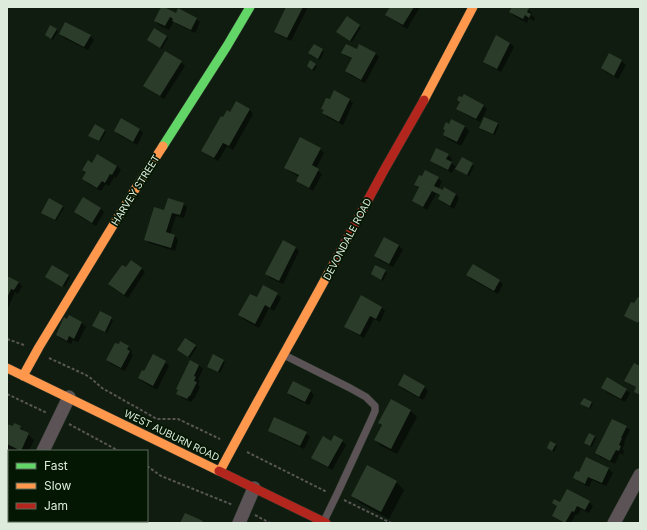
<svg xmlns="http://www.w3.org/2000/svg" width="647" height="530" font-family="Inter,sans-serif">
<rect width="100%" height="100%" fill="#101c0f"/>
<path fill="#0007" d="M162,7L177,14L196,19L200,22L195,33L177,24L174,21L169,30L159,25L155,21Z
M287,7H308L291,41L279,35L275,32Z
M391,7H420L407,29L390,18L386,15Z
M513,7H524L528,9L532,13L531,15L535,18L534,21L529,18L527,23L514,16L510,12Z
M347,17L361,27L352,42L339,33Z
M56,29L58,31L53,40L46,35Z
M60,34L90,36L94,40L88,50L64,38Z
M167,36L168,38L162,49L148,40Z
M497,37L510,43L514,47L501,72L488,65L484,61Z
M322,50L324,52L320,60L311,55Z
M357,50L375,53L379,57L365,83L350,75L346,71L352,59L346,56L343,53Z
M609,54L622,61L626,65L618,79L606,72L602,68Z
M181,62L185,66L164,99L149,89L145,86Z
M315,64L317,66L314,71L309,68Z
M349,99L353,103L343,125L327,117L324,113L325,111L322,108L330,101Z
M458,100L483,105L487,109L480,122L461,112L458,108L461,103Z
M236,102L250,110L253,114L233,150L227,146L218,161L206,154L202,150L223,119L230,113Z
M452,120L465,127L469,131L461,146L448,139L444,135Z
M497,124L499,125L495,135L482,130L480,128Z
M139,129L143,133L137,145L119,135L115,131Z
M105,131L106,132L100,142L91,137Z
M300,139L320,149L324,153L316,169L322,174L313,191L301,184L297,180L299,177L289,171L285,168Z
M97,155L117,166L121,170L116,178L114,177L109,186L106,184L101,191L87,183L83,179L87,173L83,170L92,164Z
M448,155L452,159L451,162L457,168L462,159L474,166L469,176L458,170L455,167L452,173L435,164L431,160Z
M438,178L442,182L438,189L456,194L459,198L454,209L443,203L439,199L441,196L436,194L427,210L417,204L413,200L419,189L415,185Z
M183,204L187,207L184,218L176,216L170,234L175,236L178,240L175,251L149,243L145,239L165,211Z
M62,206L64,208L56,221L42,213Z
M100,208L104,212L96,226L79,216L76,212Z
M384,238L399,246L403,250L393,267L379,260L375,256Z
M296,248L299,251L283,284L270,278L267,274Z
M52,266L70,277L65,287L47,276Z
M141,268L145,272L128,298L113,288L110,284L126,269Z
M385,271L387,273L383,281L372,274Z
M468,275L499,281L503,284L498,294L471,279Z
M7,277L18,282L22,286L18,294L15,292L7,310Z
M277,294L281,298L274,311L269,308L259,328L243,319L239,315L257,299Z
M640,299V323L639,324L625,316Z
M381,307L385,311L380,322L374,319L364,338L349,330L345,327Z
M100,312L113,320L107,333L95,327Z
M70,317L82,323L86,327L78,342L73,340L71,344L61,339L57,335Z
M195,346L197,347L190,358L180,352Z
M128,347L132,351L131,353L133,355L125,371L111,364L107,360Z
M223,361L225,362L220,373L209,368Z
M165,362L169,366L157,390L143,382L139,378L144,372Z
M199,365L203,369L198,380L200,381L198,384L200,387L194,399H193L191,402L182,398L178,394Z
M640,367V396L635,392L637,388L629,384L625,381Z
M404,375L424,387L428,391L423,400L403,389L399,385Z
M602,388L626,390L630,393L625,402L606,392Z
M310,391L314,395L309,405L292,397L288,393Z
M391,400L411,411L417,417L397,454L381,446L375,440L382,427L379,423Z
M591,403L593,404L590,409L582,404Z
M7,425L14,428L20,427L34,440L29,451H16L7,447Z
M626,427L630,430L624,442L625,443L622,449L624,451L623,455L620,453L615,464L600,457L596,453Z
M269,430L306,433L310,437L304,449L273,434Z
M589,434L596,438L592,447L587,444Z
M342,441L346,445L332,470L316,461L313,457L331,442Z
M556,445L557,446L554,452L548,448Z
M587,458L609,469L613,473L606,486L592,480L589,487L578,481L574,477L579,473Z
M7,475H9V491L7,497Z
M396,482L404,490L389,519L360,503L352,496Z
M589,502L593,506L589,513L581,509L578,515L576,514L571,523H564L557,519L554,515L558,507L553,503L560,504Z"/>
<path fill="#2b3d2a" d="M161,7H164L176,13L178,8L197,18L191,30L172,21L173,19L170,17L165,26L154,21Z
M286,7H303L287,38L274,32Z
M390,7H414L403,25L385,15Z
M512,7H526L529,8L527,12L531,14L529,18L525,15L523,19L509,12Z
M347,16L360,25L350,41L336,32Z
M65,22L91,35L84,47L59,34Z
M50,25L57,29L51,39L45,35Z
M154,28L167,36L160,48L147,40Z
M496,35L510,43L497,69L483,62Z
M314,44L323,49L318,59L308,53Z
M346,44L357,49L359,44L376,53L361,80L345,71L352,58L341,53Z
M165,51L182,61L160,96L143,86Z
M609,53L622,60L614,76L601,68Z
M310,60L316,64L312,70L307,66Z
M334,90L350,99L339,122L322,113L324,110L321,109L326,98L330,99Z
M464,94L484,105L476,119L456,109L460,102L457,100L459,96L462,97Z
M236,101L250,109L229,146L223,143L214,158L201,151L221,116L223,117L227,110L230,112Z
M484,117L498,123L493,134L479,128Z
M121,118L140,129L133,142L114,131Z
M451,119L465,126L457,142L443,135L445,130L443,129L446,122L449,124Z
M95,124L105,130L99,141L88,136Z
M300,137L321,148L312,165L319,169L309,188L296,181L299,175L284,168Z
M436,148L449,154L446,159L452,162L448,170L430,161Z
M97,154L117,166L112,175L110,174L105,183L102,181L97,188L82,179L86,172L82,170L88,160L92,163Z
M462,157L473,163L467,175L455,169Z
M425,170L439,177L434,186L443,190L444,187L456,194L450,206L438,199L440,195L432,191L423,207L412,201L419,187L414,185L419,175L422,176Z
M83,197L101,208L92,223L74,212Z
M49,198L63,206L55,220L41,213Z
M168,198L184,203L180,215L172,213L166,232L175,235L171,248L144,240L154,207L164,210Z
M384,237L399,245L389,264L374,256Z
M283,240L296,247L279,281L265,274Z
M131,260L142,268L124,295L108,284L122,265L126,267Z
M473,264L500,280L494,291L466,275Z
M52,265L69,275L62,287L45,277Z
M375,265L386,270L381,280L371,274Z
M7,276L19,282L14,290L11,289L7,298Z
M263,285L278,293L270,308L265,305L255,324L238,315L250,294L257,297Z
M361,295L382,307L376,319L370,316L360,335L344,327Z
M638,297L640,298V319L638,323L624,316L631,302L634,303Z
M100,311L112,317L105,332L92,326Z
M69,315L82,322L74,339L69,336L67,341L56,335L64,317L67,319Z
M185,338L196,345L188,357L177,350Z
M120,341L129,346L127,349L130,351L121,368L106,360L115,343L119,344Z
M153,354L166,361L153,386L138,378L142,370L144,371Z
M213,354L224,360L218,372L207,367Z
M190,360L199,365L194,376L196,377L194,381L197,382L190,396H189L187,399L176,394L178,390L176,389Z
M634,363L640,366V395L634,392L636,387L624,381Z
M404,374L425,386L419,397L398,385Z
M607,377L627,389L621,399L601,388Z
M293,381L311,390L305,402L287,393Z
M584,398L592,402L589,408L580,404Z
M391,399L411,410L391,449L374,440L382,425L378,423Z
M274,417L307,432L300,446L268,431Z
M612,419L627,426L621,438H622L619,445L621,446L619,451L616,450L610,461L595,453Z
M14,423L21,426L20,429L29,433L21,451L7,444V424L13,426Z
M589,433L595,436L590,446L584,443Z
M334,435L343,440L328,467L311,458L323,436L331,441Z
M550,441L556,444L552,451L547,448Z
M586,457L609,468L602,483L588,477L585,484L573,478L576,471L579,472Z
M367,465L397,481L381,512L351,496Z
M7,474H9V485L7,490Z
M567,489L590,501L585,510L577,506L574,512L572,511L565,523L552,516L557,506L552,503L554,499L560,502Z
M185,513L203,521L202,523H180Z"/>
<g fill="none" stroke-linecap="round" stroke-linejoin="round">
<g stroke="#2e382d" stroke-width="8">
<path id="lane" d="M284,355L350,388L366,397L375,406V411L372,418L338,492L324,521"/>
</g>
<g stroke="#2e382d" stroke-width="14">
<path id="street" d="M43,451L69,397
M15,523V521
M239,523L254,488
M614,523L640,475"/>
</g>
<g stroke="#2e382d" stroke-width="10">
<path id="fast" d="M163,146L227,46L250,7"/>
</g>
<g stroke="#2e382d" stroke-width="10">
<path id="slow" d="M424,100L473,7
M7,368L219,471
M23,376L39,347L134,191L163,146
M220,471C257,401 296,333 334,263"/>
</g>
<g stroke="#2e382d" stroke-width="10">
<path id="jam" d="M334,263L383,172L424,100
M219,471L326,523"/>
</g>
<path stroke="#585654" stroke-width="2" stroke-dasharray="3 2" stroke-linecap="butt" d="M7,339L24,345
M49,358L86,375L92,379L102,388L157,419H178L220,439
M7,394L47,413
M69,424L119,451
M247,452L327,492
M147,466L161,476L233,505
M344,500L391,523
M255,515L270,523"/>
<use href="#lane" stroke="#5c5356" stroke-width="7"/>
<use href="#street" stroke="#5c5356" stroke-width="13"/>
<use href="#fast" stroke="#63d668" stroke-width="9"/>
<use href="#slow" stroke="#ff974d" stroke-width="9"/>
<use href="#jam" stroke="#b3261e" stroke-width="9"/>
</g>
<g text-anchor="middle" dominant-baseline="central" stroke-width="3.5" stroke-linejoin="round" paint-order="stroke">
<g font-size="10" fill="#ddebdc" stroke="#041703">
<text transform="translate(135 190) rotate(-58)">HARVEY STREET</text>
<text transform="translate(347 239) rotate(-62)">DEVONDALE ROAD</text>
<text transform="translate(172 435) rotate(26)">WEST AUBURN ROAD</text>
</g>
</g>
<rect width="647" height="530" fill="none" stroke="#ddebdc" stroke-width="16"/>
<rect x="8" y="450" width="140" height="72" fill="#041703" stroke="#5b6c5a"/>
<rect x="16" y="463" width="20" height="6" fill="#63d668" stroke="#5b6c5a"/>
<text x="44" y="470" font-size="12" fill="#ddebdc">Fast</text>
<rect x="16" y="483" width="20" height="6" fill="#ff974d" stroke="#5b6c5a"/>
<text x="44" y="490" font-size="12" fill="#ddebdc">Slow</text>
<rect x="16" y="503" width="20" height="6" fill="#b3261e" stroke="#5b6c5a"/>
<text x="44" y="510" font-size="12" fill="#ddebdc">Jam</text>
</svg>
